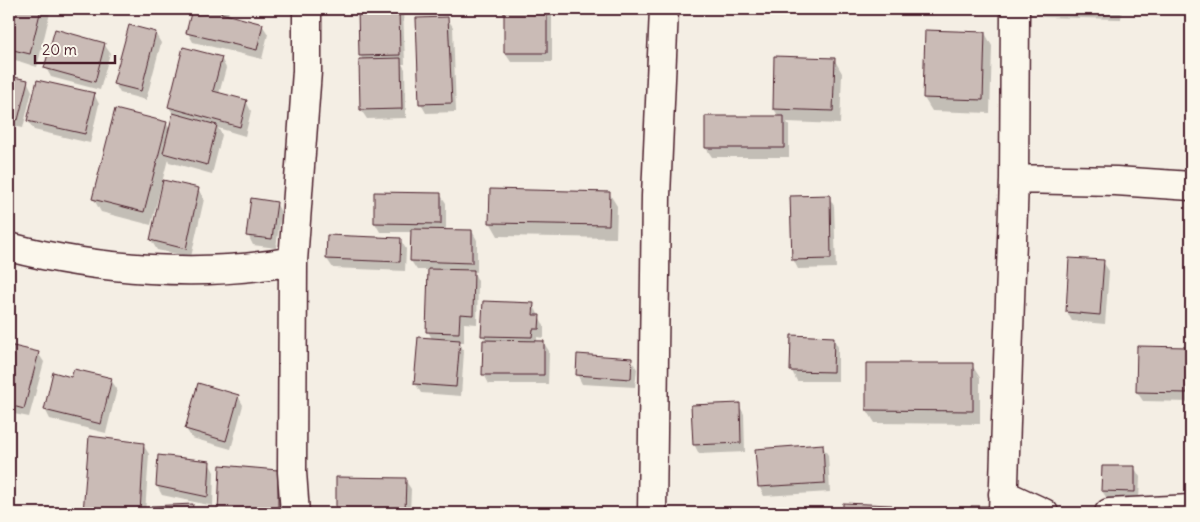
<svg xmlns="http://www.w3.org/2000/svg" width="1200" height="522" font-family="Delius,sans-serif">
<rect width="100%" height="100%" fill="#f4eee4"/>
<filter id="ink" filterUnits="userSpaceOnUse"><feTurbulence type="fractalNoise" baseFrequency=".02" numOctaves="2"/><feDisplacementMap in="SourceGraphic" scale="10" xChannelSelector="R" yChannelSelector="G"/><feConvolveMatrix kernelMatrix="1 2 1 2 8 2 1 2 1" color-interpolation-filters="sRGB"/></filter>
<g filter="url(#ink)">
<path fill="#0003" d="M9,9H51L37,67L9,58Z
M194,9H229L228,16L262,25L268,34L262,59L193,42L188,33Z
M359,9H403L405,64H402L405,69L406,118L367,119L361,110L363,60L360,55Z
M505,9H552V62H511L505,53Z
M1037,9H1122L1121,19L1042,17Z
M447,18L453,27L456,112L426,113L421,104L417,19Z
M155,33L161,43L146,100L120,93L115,84Z
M985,33L992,46L990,113L932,111L924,98Z
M104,44L110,53L100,90L51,77L46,68Z
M221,58L226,68L219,94L246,101L251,111L245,136L218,128L222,135L212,174L169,162L168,159L151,225L101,212L93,198L166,123L170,130L174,115L169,107Z
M834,59L842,73L840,124L787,122L789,126V157H712L706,148L779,117L774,109Z
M9,77L27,81L32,91L23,128L9,125Z
M94,94L99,104L90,143L34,130L28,121Z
M198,189L204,199L191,257L157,250L151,240Z
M609,193L617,206L616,238L498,236L490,222Z
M440,194L446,203V230L472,231L477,240V272L473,271L478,281L477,324L464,323V342H459L464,351L461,396L421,393L415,383L432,339L428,331L429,270H417L411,261L412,232H380L375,223Z
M829,197L834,206L836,268L798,269L793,259Z
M276,203L281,212L276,248L253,245L248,235Z
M400,239L406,249L405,271L333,268L327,259Z
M1070,259L1103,262L1109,271L1105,324L1072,321L1067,312Z
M533,304L544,326V338L537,337V342H543L549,351L548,384H489L484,374L486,341L483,335Z
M792,337L833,338L838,347V381H797L792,371Z
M9,346L38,353L44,362L29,417L9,413Z
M1187,349L1191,355V402L1143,401L1137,392Z
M631,360L637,369L635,387L582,384L577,374Z
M972,365L980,378V424L875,423L867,410Z
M72,378L111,380L117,389L106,433L50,419L45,409Z
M238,396L243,405L231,449L192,438L186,429Z
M739,405L744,414L745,452L699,454L694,444Z
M90,437L143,445L149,454L145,513H85Z
M822,446L828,455L830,492L764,496L759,486Z
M209,463L214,472L213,506L162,495L157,486Z
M221,467L277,471L283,480V513H219Z
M1134,467L1140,477L1139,501L1108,500L1102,491Z
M338,478L405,480L411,489L410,513H337Z
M192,505L197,513H151L152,507Z
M845,505L891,506L895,513H844Z"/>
<path fill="#cabbb6" stroke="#4a1f2b" d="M9,9H41L30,54L9,49Z
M192,9H222L221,13L263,24L257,50L186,33Z
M358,9H399L400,55L359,56Z
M504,9H547V53H504Z
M448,17L452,103L419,104L416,18Z
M129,25L156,32L141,91L113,84Z
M55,29L105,43L95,82L44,68Z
M925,30L985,32L983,100L923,98Z
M183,47L222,57L213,91L247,100L240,127L168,107Z
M774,56L835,58L833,111L773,109Z
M401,58L402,109L360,110L359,59Z
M9,76L28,80L18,120L9,117Z
M37,80L95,93L85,134L27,121Z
M115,109L167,122L144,212L92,199Z
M173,113L217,125L207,165L163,153Z
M705,116H784V148H705Z
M163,180L199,188L186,249L150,240Z
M490,189L610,192L609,225L489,223Z
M374,192L441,193V224L374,223Z
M830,195L831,259L792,260L790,196Z
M251,198L277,202L272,239L246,236Z
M411,229L472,230V263L410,261Z
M327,235L401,238L400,262L326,259Z
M1069,258L1104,260L1100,315L1066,312Z
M428,269L474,270L473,315L460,314L459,333L426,332Z
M483,301L534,303L533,315H540L539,329H533L532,337L481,336Z
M791,335L834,337L833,372L790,371Z
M418,337L460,340L456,387L414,384Z
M483,340L544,341V375H482Z
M9,345L39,352L24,409L9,405Z
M1137,346L1188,347L1187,393L1136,392Z
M577,354L632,358L631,379L576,375Z
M866,363H973V411L866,410Z
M74,369L112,378L101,424L44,410L53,372L71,377Z
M198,383L239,395L226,441L185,429Z
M740,403L741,443L693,445L691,405Z
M89,436L144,443L140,513H83Z
M823,444L825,483L758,487L755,449Z
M158,455L210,461L208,497L156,486Z
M220,465L278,470V513H218Z
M1102,466H1135V492L1101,491Z
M336,477L406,478L405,513H336Z
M843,503L892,505V513H843Z
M193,504L192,513H150L151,506Z
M971,506H990V513H971Z"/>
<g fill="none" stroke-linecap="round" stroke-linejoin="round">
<g stroke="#4a1f2b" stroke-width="31">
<path id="minor" d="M1014,179L1116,181L1191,186
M9,247C96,270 204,278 293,261
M1003,494L1044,513
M295,513L292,472L293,261L307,71V9
M652,513L656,196L664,9
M1003,513L1014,179L1015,9
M1109,513L1191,509"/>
</g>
<use href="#minor" stroke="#fbf7ec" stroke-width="28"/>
</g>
</g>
<rect width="1200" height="522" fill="none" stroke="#fbf7ec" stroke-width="30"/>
<rect x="15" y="15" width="1170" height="492" fill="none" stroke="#4a1f2b" stroke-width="2" filter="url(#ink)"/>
<path d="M35 55v8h80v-8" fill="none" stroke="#4a1f2b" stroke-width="2.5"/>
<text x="42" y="55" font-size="15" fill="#4a1f2b" stroke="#fbf7ec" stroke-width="4" paint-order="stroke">20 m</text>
</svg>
